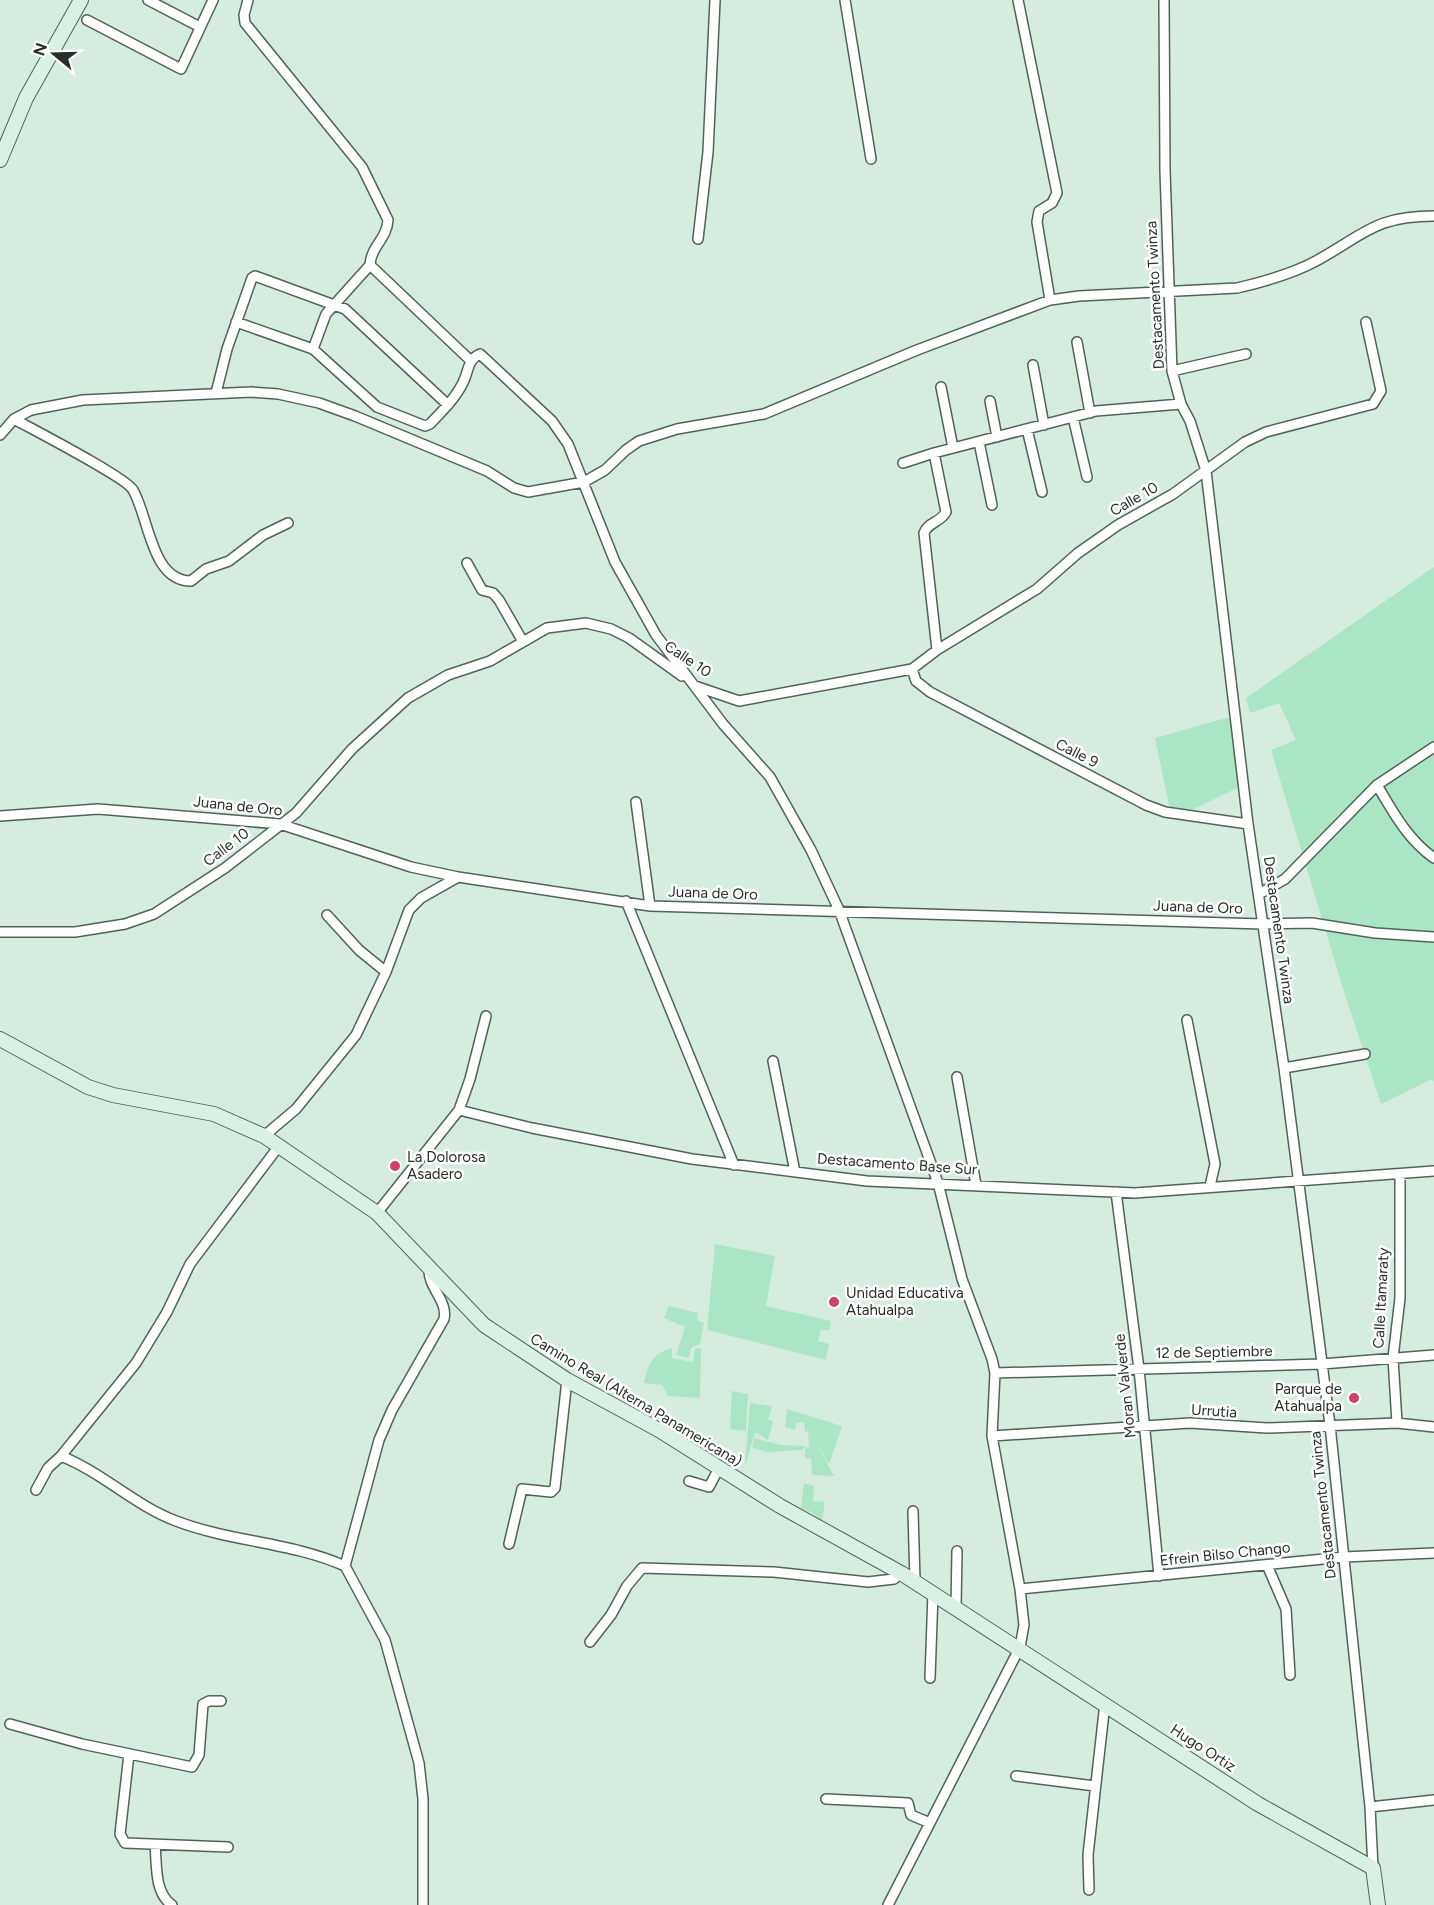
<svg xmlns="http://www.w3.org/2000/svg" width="1434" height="1905" font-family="Figtree,sans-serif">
<rect width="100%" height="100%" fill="#d6ecdf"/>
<path fill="#aae6c5" d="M1434,567V1082L1432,1079L1381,1104L1345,995L1271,750L1296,740L1279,703L1250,713L1246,698Z
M1230,717L1240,781L1237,788L1186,813L1170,810L1155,738Z
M715,1244L775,1256L766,1306L831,1321L829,1330H821L818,1341L829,1344L826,1360L707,1330Z
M669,1306L698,1313L697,1320L704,1323L700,1344L691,1348L689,1358L676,1355L685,1327L664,1318Z
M672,1348V1358L693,1362L695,1348H701L700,1398L668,1396L662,1385L644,1383C648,1364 652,1354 672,1348Z
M732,1391L748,1394L746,1431L730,1429Z
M750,1403L772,1406L768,1419L773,1422L768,1440L755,1432L745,1466Z
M787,1409L842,1426L829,1464L817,1445L834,1476L812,1475L811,1458L805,1459V1449L809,1446L808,1430L805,1433L804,1422L796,1423L795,1430L785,1427Z
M754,1438L780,1445L806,1446L802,1450L768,1452L752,1448Z
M804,1483L814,1486L813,1501L825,1502L822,1521L811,1512L801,1508Z"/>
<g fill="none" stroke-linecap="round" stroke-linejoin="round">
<g stroke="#516358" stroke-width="12">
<path id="street" d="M148,0L200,27
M248,0L244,15L245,23L362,167L388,220C387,239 371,246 370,265L471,361
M845,0L871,159
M1018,0L1057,193L1052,203L1039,211L1037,222L1050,300
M1164,0L1165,171L1172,371L1181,404L1190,421L1206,471L1248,824L1284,1068L1330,1425L1370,1807L1373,1868
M87,20L181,69L213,0
M698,239L708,152L715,0
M236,322L313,349L377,407L425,426L430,424C443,410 458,396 465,378C469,367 469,359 480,354L552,421L568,444L615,562L656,635L723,724L770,777L811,850L839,910L938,1183L962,1279L992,1359L995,1373L992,1436L1020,1589L1024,1625L1020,1647L888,1905
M1077,342L1090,413
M313,349L326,314L370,265
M1033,365L1044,425
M1172,371L1246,354
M941,387L953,448
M216,393L227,349L252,278L255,276L345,309L448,405
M990,401L997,437
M1073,417L1087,477
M14,419C32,429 127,478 133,490C149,517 151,581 191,581L206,569L229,561L263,535L288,523
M1027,429L1042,492
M0,435L14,419L31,410L83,400L251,392L278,394L319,403L355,416L487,471L514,488L528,492L584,482L605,470L626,450L639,441L677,429L764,414L917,350L1050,300L1079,296L1237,288C1263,282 1292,274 1316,261C1364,235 1374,216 1434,216
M979,442L992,505
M934,453L946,512C940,523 928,522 924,533L937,650
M903,463L934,453L1096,411L1181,404
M467,563L482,590L493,593L499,600L522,640
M912,669L916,681L930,692L1146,805L1165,812L1248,824
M695,686L739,701L912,669L937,650L1037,589L1078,553L1118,525L1173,494L1245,442L1266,432L1373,404L1381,391L1366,322
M1377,785C1393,812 1408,840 1434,858
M636,802L650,906
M0,816L98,809L280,824L411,867L458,877L650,906L1263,924L1312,923L1375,933L1434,937
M1259,894L1285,879L1377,785L1434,747
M626,901L734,1165
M327,915L359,950L386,972
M0,932H75L125,924L154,914L225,868L296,813L352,749L408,698L448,675L490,661L547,628L586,623L611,629L629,638L682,676
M1187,1020L1215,1164L1210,1186
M773,1061L795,1172
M1284,1068L1365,1054
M957,1077L976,1185
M459,1110L470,1079L486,1016
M264,1136L296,1109L356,1035L386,972L409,910L421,898L458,877
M1116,1192L1139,1369L1159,1576
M377,1213L459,1110L532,1128L692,1159L867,1181L1135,1193L1434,1171
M995,1373L1322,1364L1434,1355
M1397,1423L1393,1358L1400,1298V1174
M992,1436L1190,1423L1267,1428L1397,1423L1434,1427
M61,1456C103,1473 134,1505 176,1521C231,1542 291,1542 345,1566
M689,1481L709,1487L719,1468
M36,1490L48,1468L61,1456L136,1363L167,1312L190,1264L279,1146
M913,1511L915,1581
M509,1544L522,1489L551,1492L555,1488L567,1380
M1267,1565L1286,1609L1290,1675
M1020,1589L1344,1557L1434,1553
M956,1607L957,1551
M590,1642L611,1615L627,1586L642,1568L774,1572L868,1582L894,1579L901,1573
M930,1678L933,1593
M10,1724L82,1744L192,1767L199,1755L203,1704L209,1701H221
M129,1754L120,1834L125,1843L228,1847
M1016,1776L1095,1786
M826,1799L908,1803L911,1815L930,1823
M1370,1807L1434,1800
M155,1845C157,1864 154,1893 172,1905
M1089,1890L1088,1855L1105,1703
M423,1905V1799L419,1763L385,1640L345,1566L379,1440L392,1410L444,1319C448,1300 428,1288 429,1269"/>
</g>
<g stroke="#516358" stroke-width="16">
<path id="secondary" d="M0,160L26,98L81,0
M0,1039L88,1087L113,1095L214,1114L264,1136L377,1213L484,1325L567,1380L659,1430L780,1506L901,1573L1258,1804L1373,1868L1378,1905"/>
</g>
<use href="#street" stroke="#fff" stroke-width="9"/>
<use href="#secondary" stroke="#d9f0e4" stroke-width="14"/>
</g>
<g fill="#d04165" stroke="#fff" stroke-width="2">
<circle cx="395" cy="1166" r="6"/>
<circle cx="834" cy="1302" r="6"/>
<circle cx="1354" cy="1398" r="6"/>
</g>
<g text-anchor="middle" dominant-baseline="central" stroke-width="5" stroke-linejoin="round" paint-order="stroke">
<g font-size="15" fill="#272f2a" stroke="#fff">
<text transform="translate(1155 295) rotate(-93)">Destacamento Twinza</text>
<text transform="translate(1134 499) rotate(-30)">Calle 10</text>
<text transform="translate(688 659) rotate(34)">Calle 10</text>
<text transform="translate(1077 753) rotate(27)">Calle 9</text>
<text transform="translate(238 806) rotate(6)">Juana de Oro</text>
<text transform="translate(226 847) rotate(-37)">Calle 10</text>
<text transform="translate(713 893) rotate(2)">Juana de Oro</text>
<text transform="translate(1198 907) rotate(2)">Juana de Oro</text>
<text transform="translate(1279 930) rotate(82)">Destacamento Twinza</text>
<text transform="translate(897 1164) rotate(4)">Destacamento Base Sur</text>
<text transform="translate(1381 1298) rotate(-87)">Calle Itamaraty</text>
<text transform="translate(1214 1352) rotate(-1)">12 de Septiembre</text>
<text transform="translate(1125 1386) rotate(-96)">Moran Valverde</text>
<text transform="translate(636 1400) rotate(31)">Camino Real (Alterna Panamericana)</text>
<text transform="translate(1214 1411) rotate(4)">Urrutia</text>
<text transform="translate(1323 1505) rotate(-96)">Destacamento Twinza</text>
<text transform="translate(1225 1554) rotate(-6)">Efrein Bilso Chango</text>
<text transform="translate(1203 1748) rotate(33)">Hugo Ortiz</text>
</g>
<g font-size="15" fill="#272f2a" stroke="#fff" text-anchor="start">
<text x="407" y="1157">La Dolorosa<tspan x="407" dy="17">Asadero</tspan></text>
<text x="846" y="1293">Unidad Educativa<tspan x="846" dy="17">Atahualpa</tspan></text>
<text x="1342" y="1389" text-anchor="end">Parque de<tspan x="1342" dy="17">Atahualpa</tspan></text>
</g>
</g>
<g transform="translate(54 54) rotate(289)" stroke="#ffffff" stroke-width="4.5" paint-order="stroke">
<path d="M0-4.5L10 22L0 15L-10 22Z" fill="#272f2a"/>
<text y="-9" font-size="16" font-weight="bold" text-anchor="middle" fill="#272f2a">N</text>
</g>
</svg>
